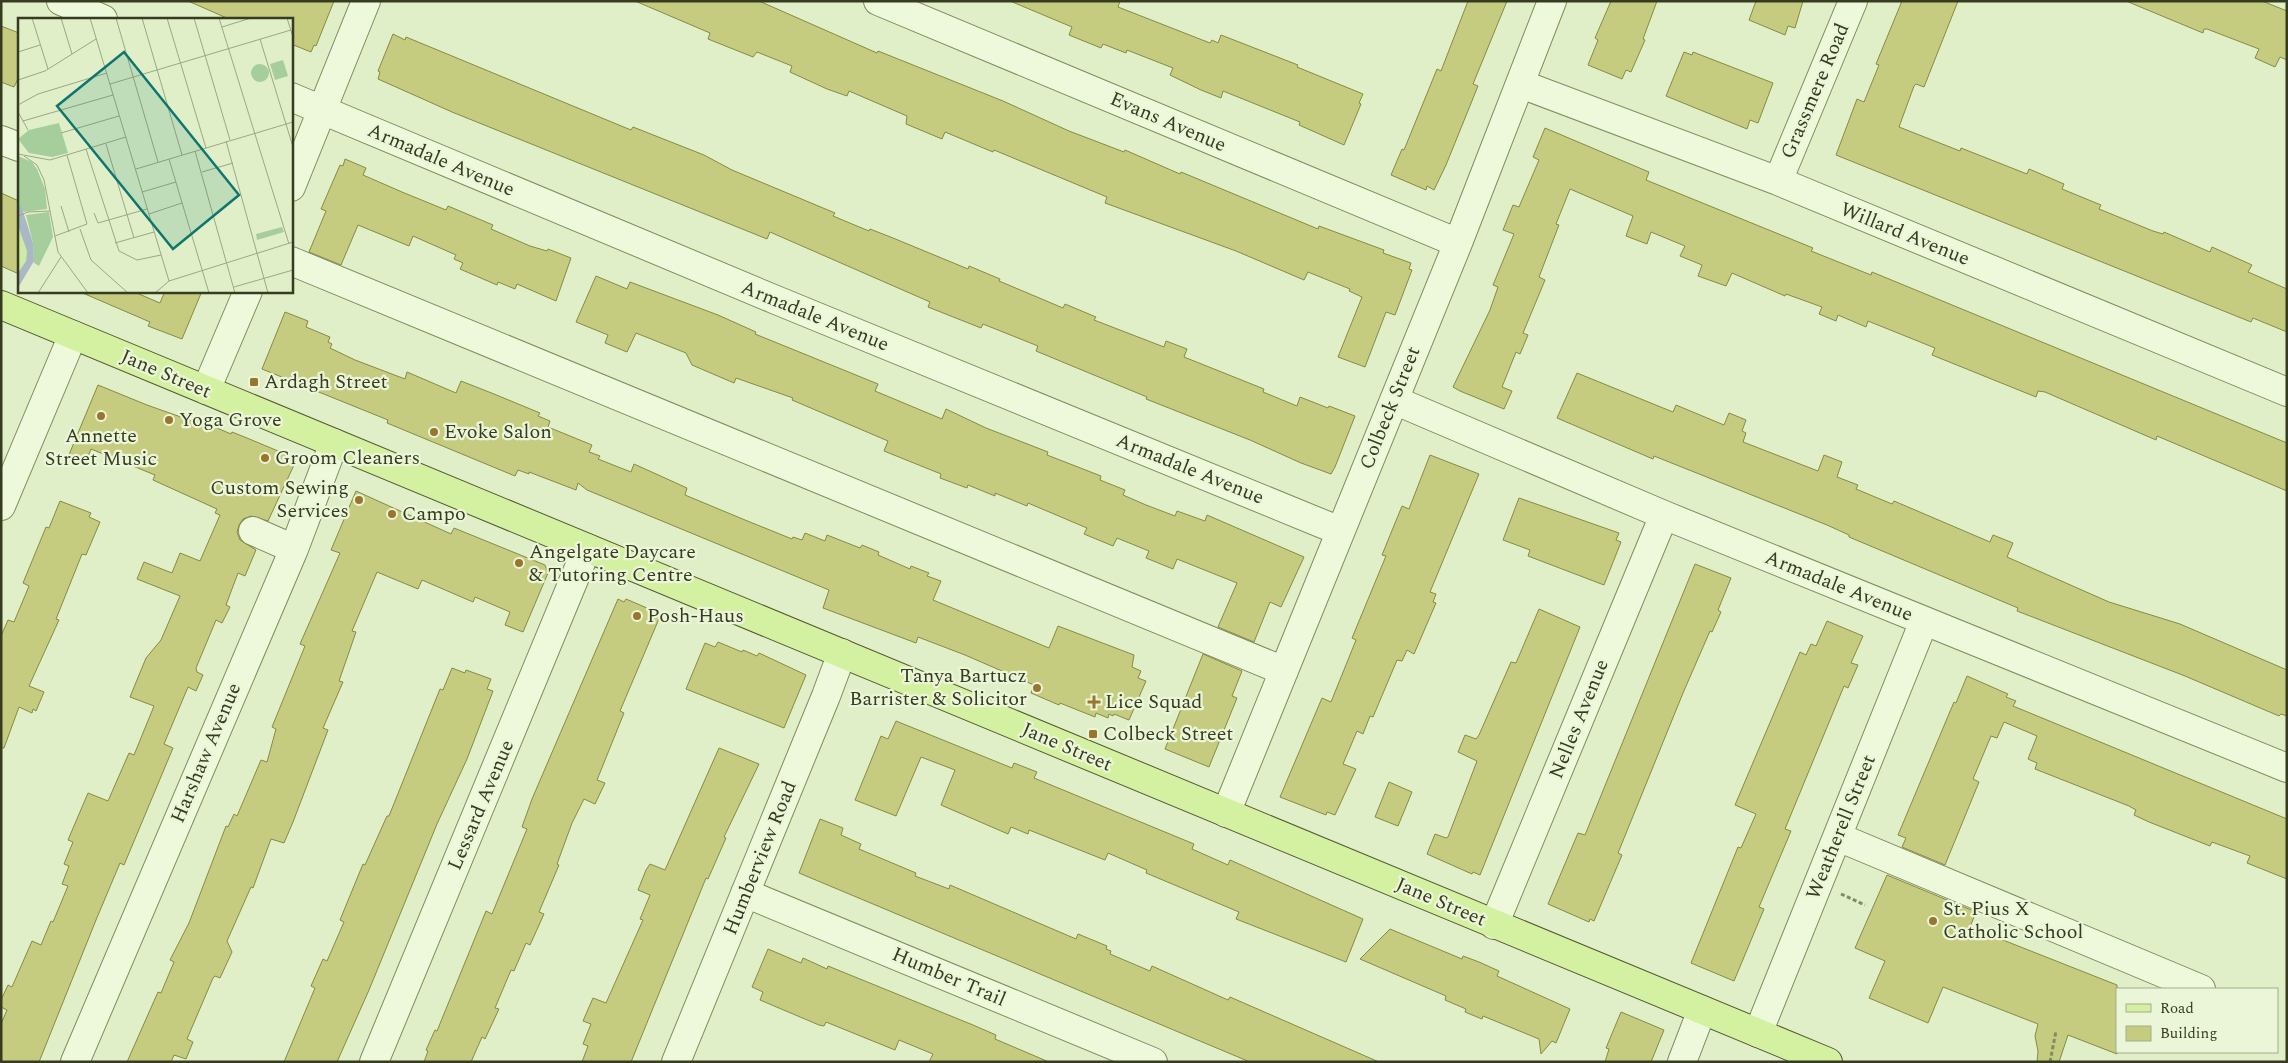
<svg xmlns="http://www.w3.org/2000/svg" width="2288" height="1063" font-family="Spectral,serif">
<rect width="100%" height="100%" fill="#e0efc8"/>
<path fill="#c6cc7f" stroke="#868a43" d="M188,1H334L316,46L314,45L311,52L291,44L294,36L291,35V19H229Z
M635,1H759L877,53L878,51L1003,101L1069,131L1124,152L1125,150L1180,174L1181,172L1318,229L1319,226L1384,250L1383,253L1411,263L1409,269L1412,270L1395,315L1386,312L1365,367L1338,357L1362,297L1349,291L1350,289L1308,272L1304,280L1236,251L1105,203L1107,197L994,150L993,152L945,132L942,139L906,124L907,116L849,91L847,96L827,89L790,72L792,66L757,52L753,57L708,39L710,33Z
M1010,1H1120L1118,7L1210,43L1212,40L1218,43L1221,35L1298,65L1297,67L1363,94L1359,103L1361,104L1344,145L1299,125L1300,122L1223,91L1221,98L1201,90L1170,75L1173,68L1127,50L1126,53L1103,44L1101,48L1069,35L1072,27Z
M1468,1H1507L1473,84L1478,86L1446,165L1434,190L1427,186L1426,190L1391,175L1402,149L1404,150L1437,69L1441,71Z
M1611,1H1657L1643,39L1645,40L1631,72L1626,70L1622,79L1588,65L1598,40L1595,38Z
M1756,1H1803L1795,28L1788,26L1785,35L1749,20Z
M1902,1H1958L1924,87L1916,84L1914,86L1899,127L1960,151L1961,148L2027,174L2029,169L2064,184L2062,189L2101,205L2099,209L2153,231L2163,234L2164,232L2210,252L2212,247L2252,265L2248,272L2287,289V332L2253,318L2251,322L1836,155L1857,99L1864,102L1879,65L1876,64Z
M2126,1H2262L2287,11V60L2280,57L2275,67L2255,58L2259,49L2207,29H2204L2203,33Z
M1,26L19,33V77L14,87L1,82Z
M393,34L405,40L406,37L631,130L633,127L704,155L732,170L835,213L833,216L869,231L870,229L893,238L968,269L969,266L1000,279L999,281L1063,308L1065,304L1096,317L1094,320L1164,347L1166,341L1187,349L1184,357L1264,389L1263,392L1297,406L1300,397L1328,408L1329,406L1355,416L1335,467L1331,474L1301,463L1250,440L1146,399L1147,397L1036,351L1038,346L983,324L981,328L928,307L930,302L921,298L770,232L767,239L452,112L378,79L380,72L378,71Z
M1684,52L1692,55L1693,52L1773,83L1758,123L1750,120L1747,129L1666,96Z
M1545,128L1649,172L1646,180L1813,248L1811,251L1871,275L1872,272L2287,443V491L2157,436L2156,440L2045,392L2038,391L2036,397L1932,355L1935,348L1868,321L1866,327L1838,315L1836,321L1819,314L1822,307L1786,294L1785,296L1732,273L1726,286L1698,276L1702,265L1680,256L1685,246L1651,232L1647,244L1626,236L1633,216L1570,189L1556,224L1559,225L1539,277L1545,280L1523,333L1528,335L1520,354L1516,352L1502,387L1512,391L1504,409L1460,391L1453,387L1490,310L1498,287L1493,285L1514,234L1503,230L1513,205L1519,207L1539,160L1533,157Z
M345,159L366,168L363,175L402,192L446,210L448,206L493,225L491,229L530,246L547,251L548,249L571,258L556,301L517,284L515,289L498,282L497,285L460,269L463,263L454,259L456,255L413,236L409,246L358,225L341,265L309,252L326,211L321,209L340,165L343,166Z
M1,193L19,201V274L1,266Z
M596,276L627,289L630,282L718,315L756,332L755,334L878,384L875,391L942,419L946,409L986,428L1048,452L1047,455L1101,476L1100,480L1125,490L1123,495L1146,505L1175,516L1177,511L1205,521L1207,515L1304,557L1281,607L1270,602L1254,642L1218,627L1237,583L1177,559L1173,569L1146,558L1149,551L1117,538L1113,546L1084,534L1087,528L1028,503L1027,506L995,493V496L968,485L967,488L940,478L941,474L884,451L888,441L792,400L793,398L736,378L734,383L692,365L686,353L636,333L627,352L605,343L608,335L576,322Z
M78,291H132L160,303L165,291H202L182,339L148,326L150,322Z
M285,312L308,321L306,327L330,337L328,342L332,344L330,348L355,360L405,379L407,372L456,393L461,381L494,394L540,413L538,416L550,421L548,427L592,445L589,452L600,456L598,459L631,472L634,464L687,488L685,495L745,520L792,539L793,537L802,540L805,533L825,541L827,535L860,548L862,545L879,552L878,555L910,569L911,566L929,573L927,576L941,581L933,600L1049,648L1058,626L1134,655L1132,667L1141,671L1138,678L1146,681L1129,720L1114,714L1113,716L1109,714L1108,718L1096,713L1095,717L1060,703L1059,705L1031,693L1034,685L965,655L918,637L916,643L823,608L829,590L587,490L578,483L576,490L529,472V474L518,470L515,476L387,423L388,420L262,369Z
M1577,373L1673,412L1676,405L1724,425L1729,413L1746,420L1742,431L1746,433L1743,442L1818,471L1824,455L1842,462L1837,477L1858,485L1856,489L1892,504L1894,501L1990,542L1993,535L2013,543L2007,557L2109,602L2180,624L2287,670V716L2281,714L2279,716L2185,676L2017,611L2018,608L1849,537V535L1827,525L1654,456L1653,459L1557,418Z
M98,385L147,405L195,422L196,419L231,434L232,432L247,438L290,456L294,465L268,521L251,516L243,519L239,525L237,532L240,540L256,550L245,576L238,573L226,605L230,607L222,623L216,620L196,668L197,672L203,675L196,691L188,687L164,744L173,748L124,865L120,863L96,920L39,1062H1V1024L7,1010L1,1007V1000L8,985L12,987L32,941L41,945L51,921L53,922L68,886L62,884L69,866L64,864L73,842L68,840L88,793L108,801L129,753L134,755L154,706L130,697L146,658L161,640L180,596L137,579L144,562L172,573L180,553L200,561L220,515L215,513L217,509L153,480L155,475L91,449L85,464L68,457Z
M1430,455L1479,474L1430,592L1436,594L1433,602L1436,603L1414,654L1407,650L1402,661L1397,660L1373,717L1370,716L1363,734L1357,731L1343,764L1356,769L1335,815L1327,812L1326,815L1280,797L1322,698L1331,702L1356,640L1352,638L1386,556L1382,555L1402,506L1409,509Z
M356,491L451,534L454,528L545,565L548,573L523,632L505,625L510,612L475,597L473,602L422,580L418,589L377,572L352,631L356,632L339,681L343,682L323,728L328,730L293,822L284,843L271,839L253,888L251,887L227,941L232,952L220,978L215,976L213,978L187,1039L193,1042L186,1059L174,1055L171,1062H127L158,992L161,993L174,962L170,960L189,923L226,826L228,827L234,814L237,816L261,760L267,762L276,729L272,727L305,646L300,644L340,553L331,550Z
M1519,498L1619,533L1616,540L1621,542L1604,585L1528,556L1530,550L1503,540Z
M60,501L91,513L89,517L100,522L86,555L82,554L56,619L59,620L29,686L44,692L36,711L33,709L32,713L19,707L4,748H1V636L8,620L14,622L29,586L23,583L46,527L49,528Z
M1695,564L1731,578L1718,610L1721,612L1712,632L1710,631L1683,693L1618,853L1622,855L1594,921L1590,919L1589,922L1548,904L1578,833L1585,835Z
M618,599L624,602L626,599L661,614L620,711L624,713L597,780L605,783L595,804L584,799L572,823L557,864L559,865L539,912L544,914L530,945L526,943L514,971L511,970L495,1008L499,1009L485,1039L482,1037L471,1062H424L428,1051L426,1050L435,1030L437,1031L486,911L492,914L527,829L522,827L532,799Z
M1539,609L1580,627L1480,875L1473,872L1472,874L1427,854L1435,834L1446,838L1448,837L1477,761L1458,752L1465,735L1476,739L1479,735L1511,662L1516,663Z
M1827,621L1863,636L1851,663L1858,665L1848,688L1844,686L1785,829L1791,831L1759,907L1764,909L1734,981L1691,963L1738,847L1741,848L1756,814L1735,805L1800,652L1806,655L1811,644L1816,646Z
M718,642L742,652L743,650L757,656L759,653L806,675L784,728L686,689L705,643L715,647Z
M1203,654L1242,671L1232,696L1237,698L1209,767L1165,749Z
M452,668L465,673L466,670L491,679L487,689L493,691L467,759L437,824L369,990L337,1062H284L315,988L311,986L323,959L327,961L344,922L340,920L363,864L365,865L387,816H389L440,689L443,690Z
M1967,676L2008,694L2006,697L2016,701L2013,706L2287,819V879L2247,863L2250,856L2212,842L2210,846L2149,822L2134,815L2136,810L2129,806L2035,769L2037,763L2028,759L2037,736L2004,722L1997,738L1991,736L1973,779L1979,782L1945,865L1902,847L1906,838L1898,835L1954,702L1956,703Z
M896,721L1012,768L1014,763L1037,772L1034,778L1194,844L1192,849L1228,865L1230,860L1363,919L1346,962L1236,919L1239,912L1146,873L1147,870L1108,853L1105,860L1029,830L1028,834L1011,827L1008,834L941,805L955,770L921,757L896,816L855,800L881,736L888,739Z
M719,748L759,764L724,837L726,838L708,879L706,878L631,1062H582L588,1046L583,1044L591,1024L583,1021L593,998L606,1003L643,920L640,919L650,895L638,890L646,870L650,864L665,870Z
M1389,782L1412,792L1398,826L1375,817Z
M820,819L843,828L841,835L861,844L859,849L916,873L915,876L949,889L950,885L1076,939L1078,934L1107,946L1106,949L1111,951L1110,954L1150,971L1152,966L1228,1000L1230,997L1379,1062H1250L799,873Z
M1887,875L1976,912L1970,927L2117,985V1054L2068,1035L2059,1062H2037L2038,1051L2035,1036L2038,1024L1943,987L1928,1023L1869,998L1885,961L1855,948Z
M1390,929L1462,959L1463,956L1479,962L1499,971L1497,976L1570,1009L1556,1043L1552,1041L1541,1054L1539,1039L1483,1016L1482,1019L1465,1012L1466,1009L1445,1000L1446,996L1360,959Z
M768,949L801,963L803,958L827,969L828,966L973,1025L996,1035L995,1039L1049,1062H929L933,1054L899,1040L895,1050L826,1022L824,1026L819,1025L760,1000L763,992L752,987Z
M1621,1012L1664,1030L1651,1062H1605L1609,1049L1606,1048Z"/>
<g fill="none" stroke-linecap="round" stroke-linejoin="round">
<g stroke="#828b5d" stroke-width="30">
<path id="minor" d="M61,1L103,19
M878,1L1458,243
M1521,84L1778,181L2287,392
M291,97L776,300L1340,531
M1,140L19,147
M1778,181L1853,1
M291,187L366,1
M291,261L1284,671
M206,390L248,291
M1394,400L1664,515L2287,768
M1,506L73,335
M253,531L294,549
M1226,813L1458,243L1552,1
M1838,837L2201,989
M745,893L1153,1062
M1494,925L1664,515
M1758,1033L1924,621
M75,1062L294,549L334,443
M374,1062L587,548
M676,1062L826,696L842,653
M1682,1062L1702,1010"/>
</g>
<g stroke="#545931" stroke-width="30">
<path id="major" d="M1,305L1828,1062"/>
</g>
<path stroke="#828b5d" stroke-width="3" stroke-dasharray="4 2.5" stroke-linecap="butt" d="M1841,894L1865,905
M2050,1062L2056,1031"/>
<use href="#minor" stroke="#eef9dc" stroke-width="28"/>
<use href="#major" stroke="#d4f0a1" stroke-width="28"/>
</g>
<g fill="#9a752d" stroke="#ebf6d8" stroke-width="2">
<rect x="249" y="377" width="10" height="10" rx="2.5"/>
<circle cx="101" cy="416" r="5"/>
<circle cx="169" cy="420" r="5"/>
<circle cx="434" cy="432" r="5"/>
<circle cx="265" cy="458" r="5"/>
<circle cx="359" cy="500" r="5"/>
<circle cx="392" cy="514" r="5"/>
<circle cx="519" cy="563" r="5"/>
<circle cx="637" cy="616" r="5"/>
<circle cx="1037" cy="688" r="5"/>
<path d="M1091.5 694.5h5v5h5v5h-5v5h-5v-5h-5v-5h5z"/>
<rect x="1088" y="729" width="10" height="10" rx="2.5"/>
<circle cx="1933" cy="921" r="5"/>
</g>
<g text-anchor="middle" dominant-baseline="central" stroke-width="4.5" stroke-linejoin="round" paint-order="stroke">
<g font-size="20" fill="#373b20" stroke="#ebf6d8">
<text transform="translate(1815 91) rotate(-67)">Grassmere Road</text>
<text transform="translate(1168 122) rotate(23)">Evans Avenue</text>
<text transform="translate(441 160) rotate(23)">Armadale Avenue</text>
<text transform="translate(1905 234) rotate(22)">Willard Avenue</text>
<text transform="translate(815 316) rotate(22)">Armadale Avenue</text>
<text transform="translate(166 374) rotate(23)">Jane Street</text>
<text transform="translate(1390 408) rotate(-68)">Colbeck Street</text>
<text transform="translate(1190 469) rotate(22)">Armadale Avenue</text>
<text transform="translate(1839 586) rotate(22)">Armadale Avenue</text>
<text transform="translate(1579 719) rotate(-68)">Nelles Avenue</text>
<text transform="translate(1067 747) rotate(23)">Jane Street</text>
<text transform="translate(206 753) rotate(-67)">Harshaw Avenue</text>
<text transform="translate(481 805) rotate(-67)">Lessard Avenue</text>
<text transform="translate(1841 827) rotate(-68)">Weatherell Street</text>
<text transform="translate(760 858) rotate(-68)">Humberview Road</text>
<text transform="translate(1441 902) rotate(23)">Jane Street</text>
<text transform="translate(949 977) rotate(23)">Humber Trail</text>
</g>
<g font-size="20" fill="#373b20" stroke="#ebf6d8" text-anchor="start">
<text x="264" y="382">Ardagh Street</text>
<text x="179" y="420">Yoga Grove</text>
<text x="444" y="432">Evoke Salon</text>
<text x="101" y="436" text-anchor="middle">Annette<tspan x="101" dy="23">Street Music</tspan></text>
<text x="275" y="458">Groom Cleaners</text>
<text x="349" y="488" text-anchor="end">Custom Sewing<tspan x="349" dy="23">Services</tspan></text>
<text x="402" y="514">Campo</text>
<text x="529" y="552">Angelgate Daycare<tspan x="529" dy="23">&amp; Tutoring Centre</tspan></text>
<text x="647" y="616">Posh-Haus</text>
<text x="1027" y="676" text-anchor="end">Tanya Bartucz<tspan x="1027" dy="23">Barrister &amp; Solicitor</tspan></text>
<text x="1105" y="702">Lice Squad</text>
<text x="1103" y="734">Colbeck Street</text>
<text x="1943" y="909">St. Pius X<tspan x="1943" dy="23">Catholic School</tspan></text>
</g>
</g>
<g transform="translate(18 18)">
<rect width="275" height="275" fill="#e0efc8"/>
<path d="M265,42L270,58L257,62L252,46ZM233 55a9 9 0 1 1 18 0a9 9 0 1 1-18 0ZM41,105L50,135L34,139L11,135L0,121L11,112ZM0,138L14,144L19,151L27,171L29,191L6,194L0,189ZM31,194L35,219L21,248L16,245L15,225L8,197ZM264,209L266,214L239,222L238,216Z" fill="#a6cd9c"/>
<path d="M0,208L9,233L8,243L0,255Z" fill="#cfeaa6"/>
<path d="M3,187L15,225L16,243L0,270V255L8,243L9,233L0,208V189Z" fill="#a9b9c3"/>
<path fill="none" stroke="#9ca785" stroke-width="1" d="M14,0L30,51M43,0L54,36M72,0L151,263M98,0L140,144M124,0L164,137M149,0L188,130M176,0L212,122M201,0L271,226M269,0L275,19M204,9L233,0M242,21L275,129M0,34L22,27M0,62L27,53L78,21M92,66L273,12M0,87L20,76L89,55M0,94L10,112M5,103L95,77M43,115L101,98M208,123L250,275M88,126L116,220M68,131L101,233L119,242L143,237M177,133L217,275M0,136L32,142L108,119M6,138L19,147L26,162L40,234L70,275M151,141L191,275M118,151L275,104M184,154L215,145M124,174L158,164M43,188L51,214M76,195L80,205L129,191M131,196L164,185M0,198L10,194L32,193M62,211L73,242L110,275M37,218L69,206L49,137M97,225L136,214M216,269L275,252M20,275L43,239M137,275L151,263L275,224"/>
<path fill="#0f766e" fill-opacity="0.15" stroke="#0f766e" stroke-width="2.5" d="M106,34L221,177L155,231L39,88Z"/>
<rect width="275" height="275" fill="none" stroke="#373b20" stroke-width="2.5"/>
</g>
<rect width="2288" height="1063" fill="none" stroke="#373b20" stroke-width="5"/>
<rect x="2116" y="988" width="162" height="65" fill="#ebf6d8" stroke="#a3ab8e"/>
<rect x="2126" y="1004" width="25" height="8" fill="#d4f0a1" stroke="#a3ab8e"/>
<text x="2160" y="1013" font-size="15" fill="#373b20">Road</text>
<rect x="2126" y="1026" width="25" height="15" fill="#c6cc7f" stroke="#a3ab8e"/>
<text x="2160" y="1038" font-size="15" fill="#373b20">Building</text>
</svg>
